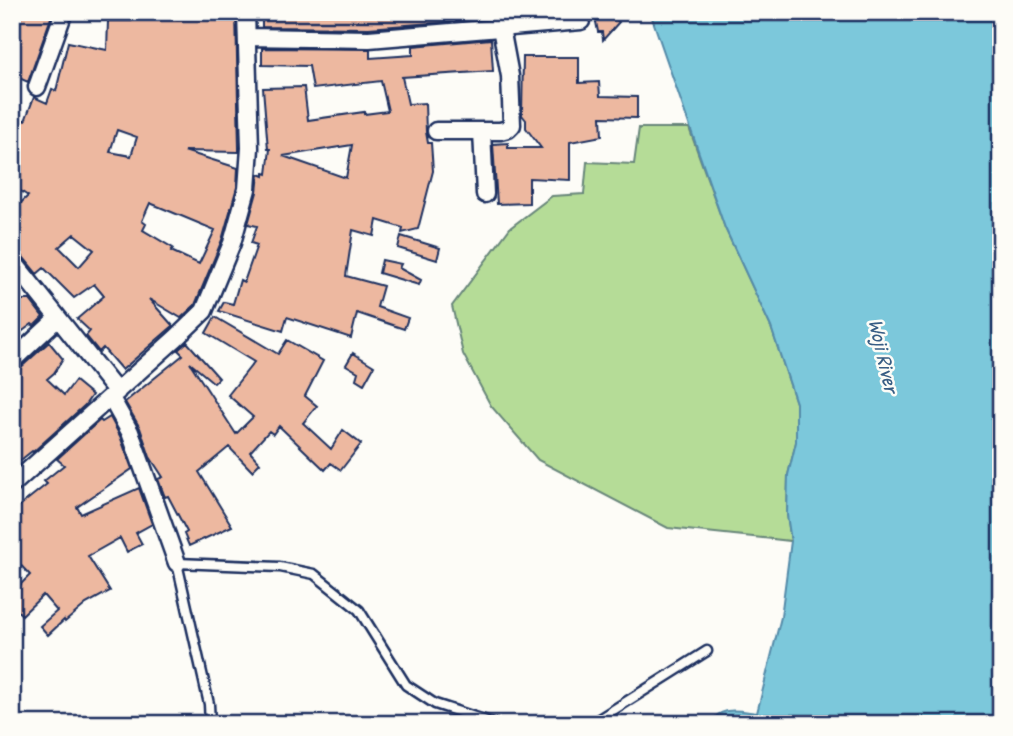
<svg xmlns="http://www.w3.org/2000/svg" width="1013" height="736" font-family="'Patrick Hand',sans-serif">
<rect width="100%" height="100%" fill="#fdfcf7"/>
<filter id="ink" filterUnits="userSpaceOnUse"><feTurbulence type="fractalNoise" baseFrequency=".0143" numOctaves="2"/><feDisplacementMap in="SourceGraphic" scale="14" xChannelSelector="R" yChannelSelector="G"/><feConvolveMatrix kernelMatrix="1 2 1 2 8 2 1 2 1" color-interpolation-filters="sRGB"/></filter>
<g filter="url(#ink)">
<path fill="#b5dc97" stroke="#68867a" stroke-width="2" d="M639,128H689L725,228L771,327L796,403V442L788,475L787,515L791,541L668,528L538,460L491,406L463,354L452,306L510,228L552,196L584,194L587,162L634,164Z"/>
<path fill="#7cc8db" stroke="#558ba9" stroke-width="2" d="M650,12H1001V724H710C720,705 739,711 757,713L781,617L791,541L787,515L788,475L796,442V403L771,327L725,228Z"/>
<path fill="#edb8a0" stroke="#1b2f5e" stroke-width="2" fill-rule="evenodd" d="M12,12H53L28,82L12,75Z
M140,12L176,13L177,19L201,18L200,12H236L239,148V152L184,151L238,168L237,187L222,240L195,305L181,318L149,299L173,326L122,370L103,348L99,352L86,336L90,331L77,319L104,296L94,284L74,298L44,268L37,274L20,253L12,250V211L28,196L12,185V112L25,121L34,97L47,103L52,89L56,91L68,42L107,50L108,21H131L130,17L140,16ZM117,130L137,137L131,156L110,152ZM150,203L215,230L199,264L171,251L173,248L143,230L146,224L142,221ZM74,234L94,250L79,267L59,247Z
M262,12H543V14L369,28L262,27Z
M610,14L619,22L603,40L602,32H598L595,17Z
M491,39L493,71L402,77L408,104L425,103L426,132L428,143H431L433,171L418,229L402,233L403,228L377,220L374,236L353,230L346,276L383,286L377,307L408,318L404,329L357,313L351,338L287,317L283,331L219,311L224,302L233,304L240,280L244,282L257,245L251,243L257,226L248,224L257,192L259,174L264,176V173L267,174L270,149H268L263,88L304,87L308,120L364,112V114L388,111L381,81L313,89L309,66L262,65V48L370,49V58L413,55V46ZM352,145L346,178L283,156Z
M523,57H579V83L599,82L600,96L637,97V118L601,117L602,136L570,142V180L529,178V203L497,204L493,144L508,143V148H541L526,128V120L522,115Z
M401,236L440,248L437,260L398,248Z
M382,260L401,264L399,268L421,280L419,285L379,273Z
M12,300H30L43,317L34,326L32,324L12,339Z
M215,317L278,354L287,340L323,361L305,396L317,406L303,423L331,449L343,430L361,444L341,470L331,463L325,470L279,426L273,434L269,431L250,452L260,463L252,471L229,447L199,472L232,526L189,546L184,534L187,532L168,496L165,497L158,479L163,477L150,457L140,428L125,402L183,355L178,350L187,342L219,378L214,383L190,363L236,434L253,417L228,395L254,362L206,333Z
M49,342L63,359L54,373L47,379L64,395L75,381L92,395L85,405L33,452L32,451L12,467V371L19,369Z
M353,353L374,366L364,384L356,379L358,372L346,365Z
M110,417L120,436L132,469L77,507L81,514L139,488L152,524L136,533L142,544L127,552L120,538L88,556L110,591L86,604L65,622L64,620L48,635L40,626L57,611L43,595L22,615L12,605V593L30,575L12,556V512L47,484L44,481L64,465L57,459L100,420L102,422Z"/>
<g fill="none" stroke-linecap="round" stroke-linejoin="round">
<g stroke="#1b2f5e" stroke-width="13">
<path id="lane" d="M210,724L209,704L177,563L280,567L314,574L359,610L406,685L435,704L496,724
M591,724L707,651"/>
</g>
<g stroke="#1b2f5e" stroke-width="21">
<path id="street" d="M247,37L369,39L581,21
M37,87L64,12
M436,131H500L508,129L512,125L510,76L501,28
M482,131L485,194
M12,260L117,392
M12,361L58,318
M111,398L130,432L177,563
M12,485L176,338L204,311L232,243L247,189L250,148L246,12"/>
</g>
<use href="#lane" stroke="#fdfcf7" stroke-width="8"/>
<use href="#street" stroke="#fdfcf7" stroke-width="16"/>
</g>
</g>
<g text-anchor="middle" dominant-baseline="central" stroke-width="5" stroke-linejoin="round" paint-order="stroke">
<g font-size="21" font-style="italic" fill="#385d84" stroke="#fdfcf7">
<text transform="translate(884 356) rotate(77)">Woji River</text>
</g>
</g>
<rect width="1013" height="736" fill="none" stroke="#fdfcf7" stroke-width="42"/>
<rect x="21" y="21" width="971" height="694" fill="none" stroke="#1b2f5e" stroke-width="2.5" filter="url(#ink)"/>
</svg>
